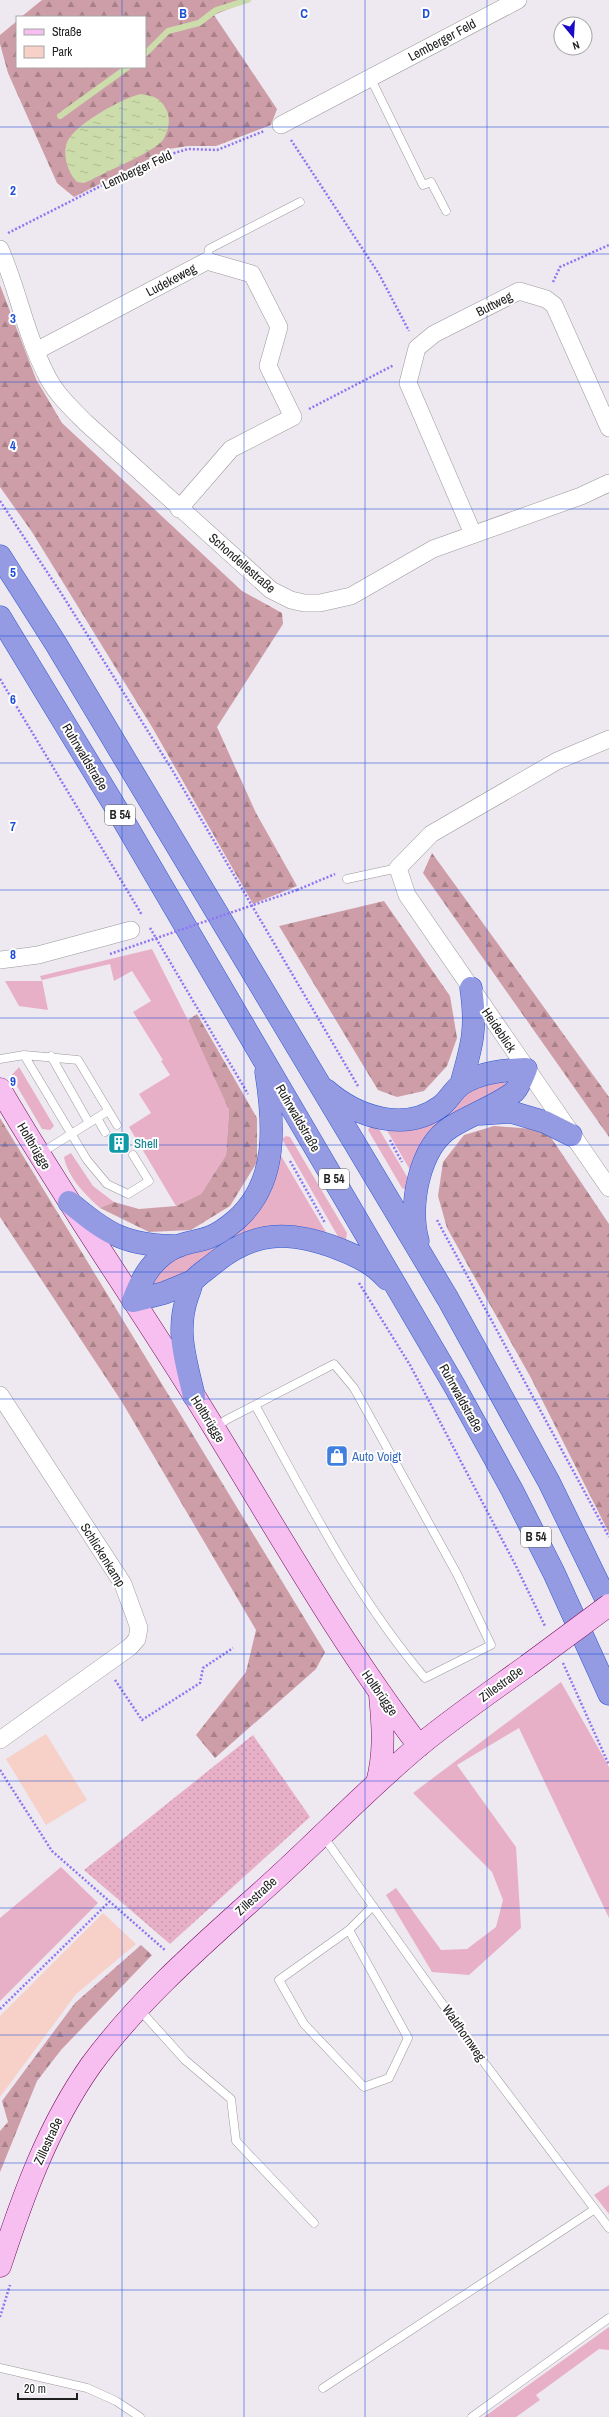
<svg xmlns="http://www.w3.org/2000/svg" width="609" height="2417" font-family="'Archivo Narrow',sans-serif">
<defs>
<pattern id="forest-firs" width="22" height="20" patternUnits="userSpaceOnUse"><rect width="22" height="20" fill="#ce9ea8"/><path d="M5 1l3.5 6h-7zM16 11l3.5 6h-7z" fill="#a78088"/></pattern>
<pattern id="garden-dots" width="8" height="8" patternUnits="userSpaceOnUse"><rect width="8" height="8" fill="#e8b0c6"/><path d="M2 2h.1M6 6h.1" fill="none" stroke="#c797aa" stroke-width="1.8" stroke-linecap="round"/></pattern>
<pattern id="water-ripples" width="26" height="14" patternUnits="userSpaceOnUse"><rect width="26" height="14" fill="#ccdcaa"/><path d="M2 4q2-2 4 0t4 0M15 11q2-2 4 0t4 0" fill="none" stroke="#afbc92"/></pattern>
</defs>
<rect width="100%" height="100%" fill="#eee8f0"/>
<path fill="#e8b0c6" d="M152,949L198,1040L229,1110L226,1155L201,1194L176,1206L129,1127L151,1113L139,1094L170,1075L161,1061L163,1060L133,1012L151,1001L132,971L114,981L110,964L42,980L48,1010L19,1006L5,981H42L40,976Z
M19,1067L54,1126L50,1130L42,1129L11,1076Z
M506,1080L507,1083L413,1175L385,1127L457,1101L482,1083Z
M372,1124H376L412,1185L406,1190L402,1188L368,1130Z
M286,1136L290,1137L347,1233L346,1239L340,1240L282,1139Z
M71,1153L93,1186L114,1202L100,1208C85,1194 68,1178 64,1157Z
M280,1154L327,1234L300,1227L191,1276L152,1288L149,1284L158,1270L178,1257L210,1247Z
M561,1682L609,1767V1918L519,1728L457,1765L516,1847L521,1928L469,1975L432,1972L386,1895L396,1888L441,1950L467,1949L496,1927L503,1900L492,1872L413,1793Z
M61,1867L98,1903L0,2001V1918Z
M609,2185V2214L594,2195Z
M609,2327V2350L599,2349L536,2395L540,2400L516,2417H484Z"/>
<path fill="url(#forest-firs)" d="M42,0H251L214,15L277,109L271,125L216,146H188L169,149L74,197L57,183L8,73L0,44V35L17,21V67H145V17H21Z
M0,285L36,379L62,423L242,591L282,613L283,624L217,727L256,813L297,886L253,904L152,727L32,532L0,487Z
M432,853L609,1097V1137L423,873Z
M384,901L450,996L457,1038L447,1066L424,1091L397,1097L378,1090L279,926Z
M197,1014L257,1118V1162L230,1206L191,1230L149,1232L100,1208L114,1202L139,1209L176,1206L201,1194L226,1155L229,1110L188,1020Z
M0,1118L325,1652L316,1669L215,1758L196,1735L246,1672L256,1630L122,1402L0,1217Z
M494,1126L546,1130L609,1224V1533L531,1378L447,1228L438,1196L443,1162L464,1135Z
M141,1945L152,1955L61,2050L37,2081L0,2172V2131L8,2122L2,2101L75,2003Z"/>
<path fill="#f7d0c8" d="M46,1734L87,1800L46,1825L6,1759Z
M103,1913L136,1944L76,1994L0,2097V2016Z"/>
<path fill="url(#garden-dots)" d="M253,1735L310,1817L170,1944L84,1870Z"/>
<path fill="url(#water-ripples)" d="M141,94C154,96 161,98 167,111C171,120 168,132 163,140C157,150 106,172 93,179L84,183L77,182C69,174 63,158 66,145C71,126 122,98 141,94Z"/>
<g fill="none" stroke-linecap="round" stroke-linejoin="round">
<path stroke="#ccdcaa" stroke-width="6" d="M145,54L168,31L199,23L216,10L248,0
M60,116L128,67"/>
<g stroke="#9a9a9a" stroke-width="9">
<path id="lane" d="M371,79L423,185L431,182L446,211
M207,261L209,249L300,202
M347,879L398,868
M24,1055L87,1160L107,1184L128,1194L149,1181L133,1155
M51,1056L89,1123
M0,1059L24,1055L78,1060L117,1125
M97,1118L105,1132
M41,1153L108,1111
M215,1428L226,1420L334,1364L354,1388L457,1574L491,1645L425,1678C355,1596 307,1499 255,1405
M323,1836L486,2065L609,2228
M349,1930L279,1980L304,2024L364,2087L389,2078L408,2038L349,1930L373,1906
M139,2009L185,2060L231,2099L236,2141L314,2223
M0,2368L87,2388L116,2401L140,2417
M323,2388L595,2209
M472,2417L609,2318"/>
</g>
<g stroke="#9a9a9a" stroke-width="18">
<path id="street" d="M281,125L518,0
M0,249C18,289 25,333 45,372C54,392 70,407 85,422L271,590L291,600L304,603H320L351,596L433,549L581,496L609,483
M36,351L207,261L252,274L279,327L268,366L293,417L231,449L179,509
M473,534L408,383L417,348L434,334L519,291L546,299L554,305L609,428
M609,739L557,761L431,834L398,868L407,895L609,1188
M0,960L38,955L131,930
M0,1395L123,1584L139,1628L137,1639L130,1647L0,1740"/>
</g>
<g stroke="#750a5f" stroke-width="23">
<path id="secondary" d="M0,1089C61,1194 131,1294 195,1397C268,1514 335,1636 419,1746
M377,1783C385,1753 383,1726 380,1695
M0,2266C23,2196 48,2126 91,2065C141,1997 207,1941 269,1885C320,1839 367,1789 420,1745C454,1717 492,1691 528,1665"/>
</g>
<g stroke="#3059d3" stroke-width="23">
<path id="highway" d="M0,556L56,644L448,1299L549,1482L609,1605
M0,617L122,818L454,1385L512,1490L554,1573L609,1694
M461,1084C472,1045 477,1030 471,988
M326,1090C357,1117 405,1133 441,1106C449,1100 453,1090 462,1084C480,1072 506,1070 526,1069C523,1076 520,1085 515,1091C502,1103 468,1116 451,1127C419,1147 408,1207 418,1241
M480,1114L511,1112L545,1122L571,1135
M69,1202C109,1235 126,1246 179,1246
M133,1301C142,1277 153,1257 178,1246C188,1242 200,1241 210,1237C220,1233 229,1226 236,1220C279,1182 274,1123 266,1072
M133,1301L164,1293L193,1281
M194,1396C186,1361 175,1330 188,1295C190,1291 191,1284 193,1281C198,1275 206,1270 212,1265C253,1230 290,1230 339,1249C357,1256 374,1264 387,1279"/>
</g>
<path stroke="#8e75f4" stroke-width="2.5" stroke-dasharray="2 2" stroke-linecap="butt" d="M291,140L379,274L409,331
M8,233L154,159L188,149L217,150L264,131
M553,282L560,267L609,245
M309,409L394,365
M0,501L61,593L171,768L358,1086
M0,679L142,915
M297,890L335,874
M150,928L248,1094
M390,1140L402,1162
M290,1161L325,1223
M437,1220L609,1537
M359,1283L410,1365L516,1566L545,1626
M563,1663L609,1765
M115,1680L142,1720L200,1683L203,1668L233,1648
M0,1770L52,1851L166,1951
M0,2009L109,1902
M0,2317L10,2285"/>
<use href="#lane" stroke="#fff" stroke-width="8"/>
<use href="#street" stroke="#fff" stroke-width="17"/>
<use href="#secondary" stroke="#f7bfef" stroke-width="22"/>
<use href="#highway" stroke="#949be3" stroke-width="22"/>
<g stroke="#750a5f" stroke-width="23" stroke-linecap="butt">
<path id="secondary-bridge" d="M528,1665L609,1605"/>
</g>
<path stroke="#8e75f4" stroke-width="2.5" stroke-dasharray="2 2" stroke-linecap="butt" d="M110,954L297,890"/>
<use href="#secondary-bridge" stroke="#f7bfef" stroke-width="22"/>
</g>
<path fill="none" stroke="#1d4ed8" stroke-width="1" stroke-opacity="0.55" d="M122,0V17M244,0V2417M365,0V2417M487,0V2417M122,67V2417M0,127H609M0,254H609M0,382H609M0,509H609M0,636H609M0,763H609M0,890H609M0,1018H609M0,1145H609M0,1272H609M0,1399H609M0,1527H609M0,1654H609M0,1781H609M0,1908H609M0,2035H609M0,2163H609M0,2290H609"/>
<defs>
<g id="building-square" transform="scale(1.15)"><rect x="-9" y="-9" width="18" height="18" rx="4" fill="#0f9aa8" stroke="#fff"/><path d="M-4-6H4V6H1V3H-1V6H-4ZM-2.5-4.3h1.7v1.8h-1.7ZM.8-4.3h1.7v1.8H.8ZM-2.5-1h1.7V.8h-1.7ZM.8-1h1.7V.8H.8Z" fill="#fff"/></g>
<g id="shop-square" transform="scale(1.15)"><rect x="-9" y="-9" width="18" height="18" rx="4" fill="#3f7fe0" stroke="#fff"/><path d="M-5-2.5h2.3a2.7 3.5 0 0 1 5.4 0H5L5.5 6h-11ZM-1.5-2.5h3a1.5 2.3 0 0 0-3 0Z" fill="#fff"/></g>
</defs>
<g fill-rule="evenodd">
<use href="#building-square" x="119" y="1143"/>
<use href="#shop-square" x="337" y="1456"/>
</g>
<g text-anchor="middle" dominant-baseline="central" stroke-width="4" stroke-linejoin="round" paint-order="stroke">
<g fill="#fff" stroke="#636363" stroke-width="1">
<rect x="105" y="805" width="30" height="20" rx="3"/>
<rect x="319" y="1169" width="30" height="20" rx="3"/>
<rect x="521" y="1527" width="30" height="20" rx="3"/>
</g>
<g font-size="12" font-weight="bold" fill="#202020">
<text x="120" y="815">B 54</text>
<text x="334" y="1179">B 54</text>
<text x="536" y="1537">B 54</text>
</g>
<g font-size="13" fill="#202020" stroke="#fff">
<text transform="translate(442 40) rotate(-28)">Lemberger Feld</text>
<text transform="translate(137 170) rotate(-25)">Lemberger Feld</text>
<text transform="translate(171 280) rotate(-28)">Ludekeweg</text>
<text transform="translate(494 304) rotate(-27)">Buttweg</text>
<text transform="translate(242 563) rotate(41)">Schondellestraße</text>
<text transform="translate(85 757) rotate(59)">Ruhrwaldstraße</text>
<text transform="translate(499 1030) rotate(56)">Heideblick</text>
<text transform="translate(298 1118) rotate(60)">Ruhrwaldstraße</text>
<text transform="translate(34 1146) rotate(59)">Holtbrügge</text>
<text transform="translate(461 1398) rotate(61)">Ruhrwaldstraße</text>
<text transform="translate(208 1419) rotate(58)">Holtbrügge</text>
<text transform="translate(103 1555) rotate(58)">Schlickenkamp</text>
<text transform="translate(501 1684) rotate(-36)">Zillestraße</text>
<text transform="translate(380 1693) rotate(55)">Holtbrügge</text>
<text transform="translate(256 1896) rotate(-42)">Zillestraße</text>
<text transform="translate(464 2033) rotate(55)">Waldhornweg</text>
<text transform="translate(48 2141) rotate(-65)">Zillestraße</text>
</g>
<g font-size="13" fill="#0d838f" stroke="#fff" text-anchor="start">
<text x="134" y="1143">Shell</text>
</g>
<g font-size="13" fill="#366cbe" stroke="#fff" text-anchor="start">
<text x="352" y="1456">Auto Voigt</text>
</g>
</g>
<g font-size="13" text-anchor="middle" font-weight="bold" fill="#1d4ed8" stroke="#fff" stroke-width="4" stroke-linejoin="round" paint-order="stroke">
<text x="183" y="18">B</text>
<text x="304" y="18">C</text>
<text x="426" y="18">D</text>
<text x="13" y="195">2</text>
<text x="13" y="323">3</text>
<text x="13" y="450">4</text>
<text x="13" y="577">5</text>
<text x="13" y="704">6</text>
<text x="13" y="831">7</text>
<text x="13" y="959">8</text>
<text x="13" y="1086">9</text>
</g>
<rect x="16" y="16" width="130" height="52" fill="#ffffff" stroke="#a6a6a6"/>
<rect x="24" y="29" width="20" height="6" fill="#f7bfef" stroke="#a6a6a6"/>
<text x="52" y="36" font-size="12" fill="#202020">Straße</text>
<rect x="24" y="46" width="20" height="12" fill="#f7d0c8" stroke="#a6a6a6"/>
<text x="52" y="56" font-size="12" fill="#202020">Park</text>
<g transform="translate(573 36) rotate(162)"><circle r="19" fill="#ffffff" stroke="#a6a6a6"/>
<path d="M0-3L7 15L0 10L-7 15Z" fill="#1b0ac7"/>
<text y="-6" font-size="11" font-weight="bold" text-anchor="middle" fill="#202020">N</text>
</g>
<path d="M18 2393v6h59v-6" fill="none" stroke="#202020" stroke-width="2"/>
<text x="24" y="2393" font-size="12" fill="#202020" stroke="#ffffff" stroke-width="3" paint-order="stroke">20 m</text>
</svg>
